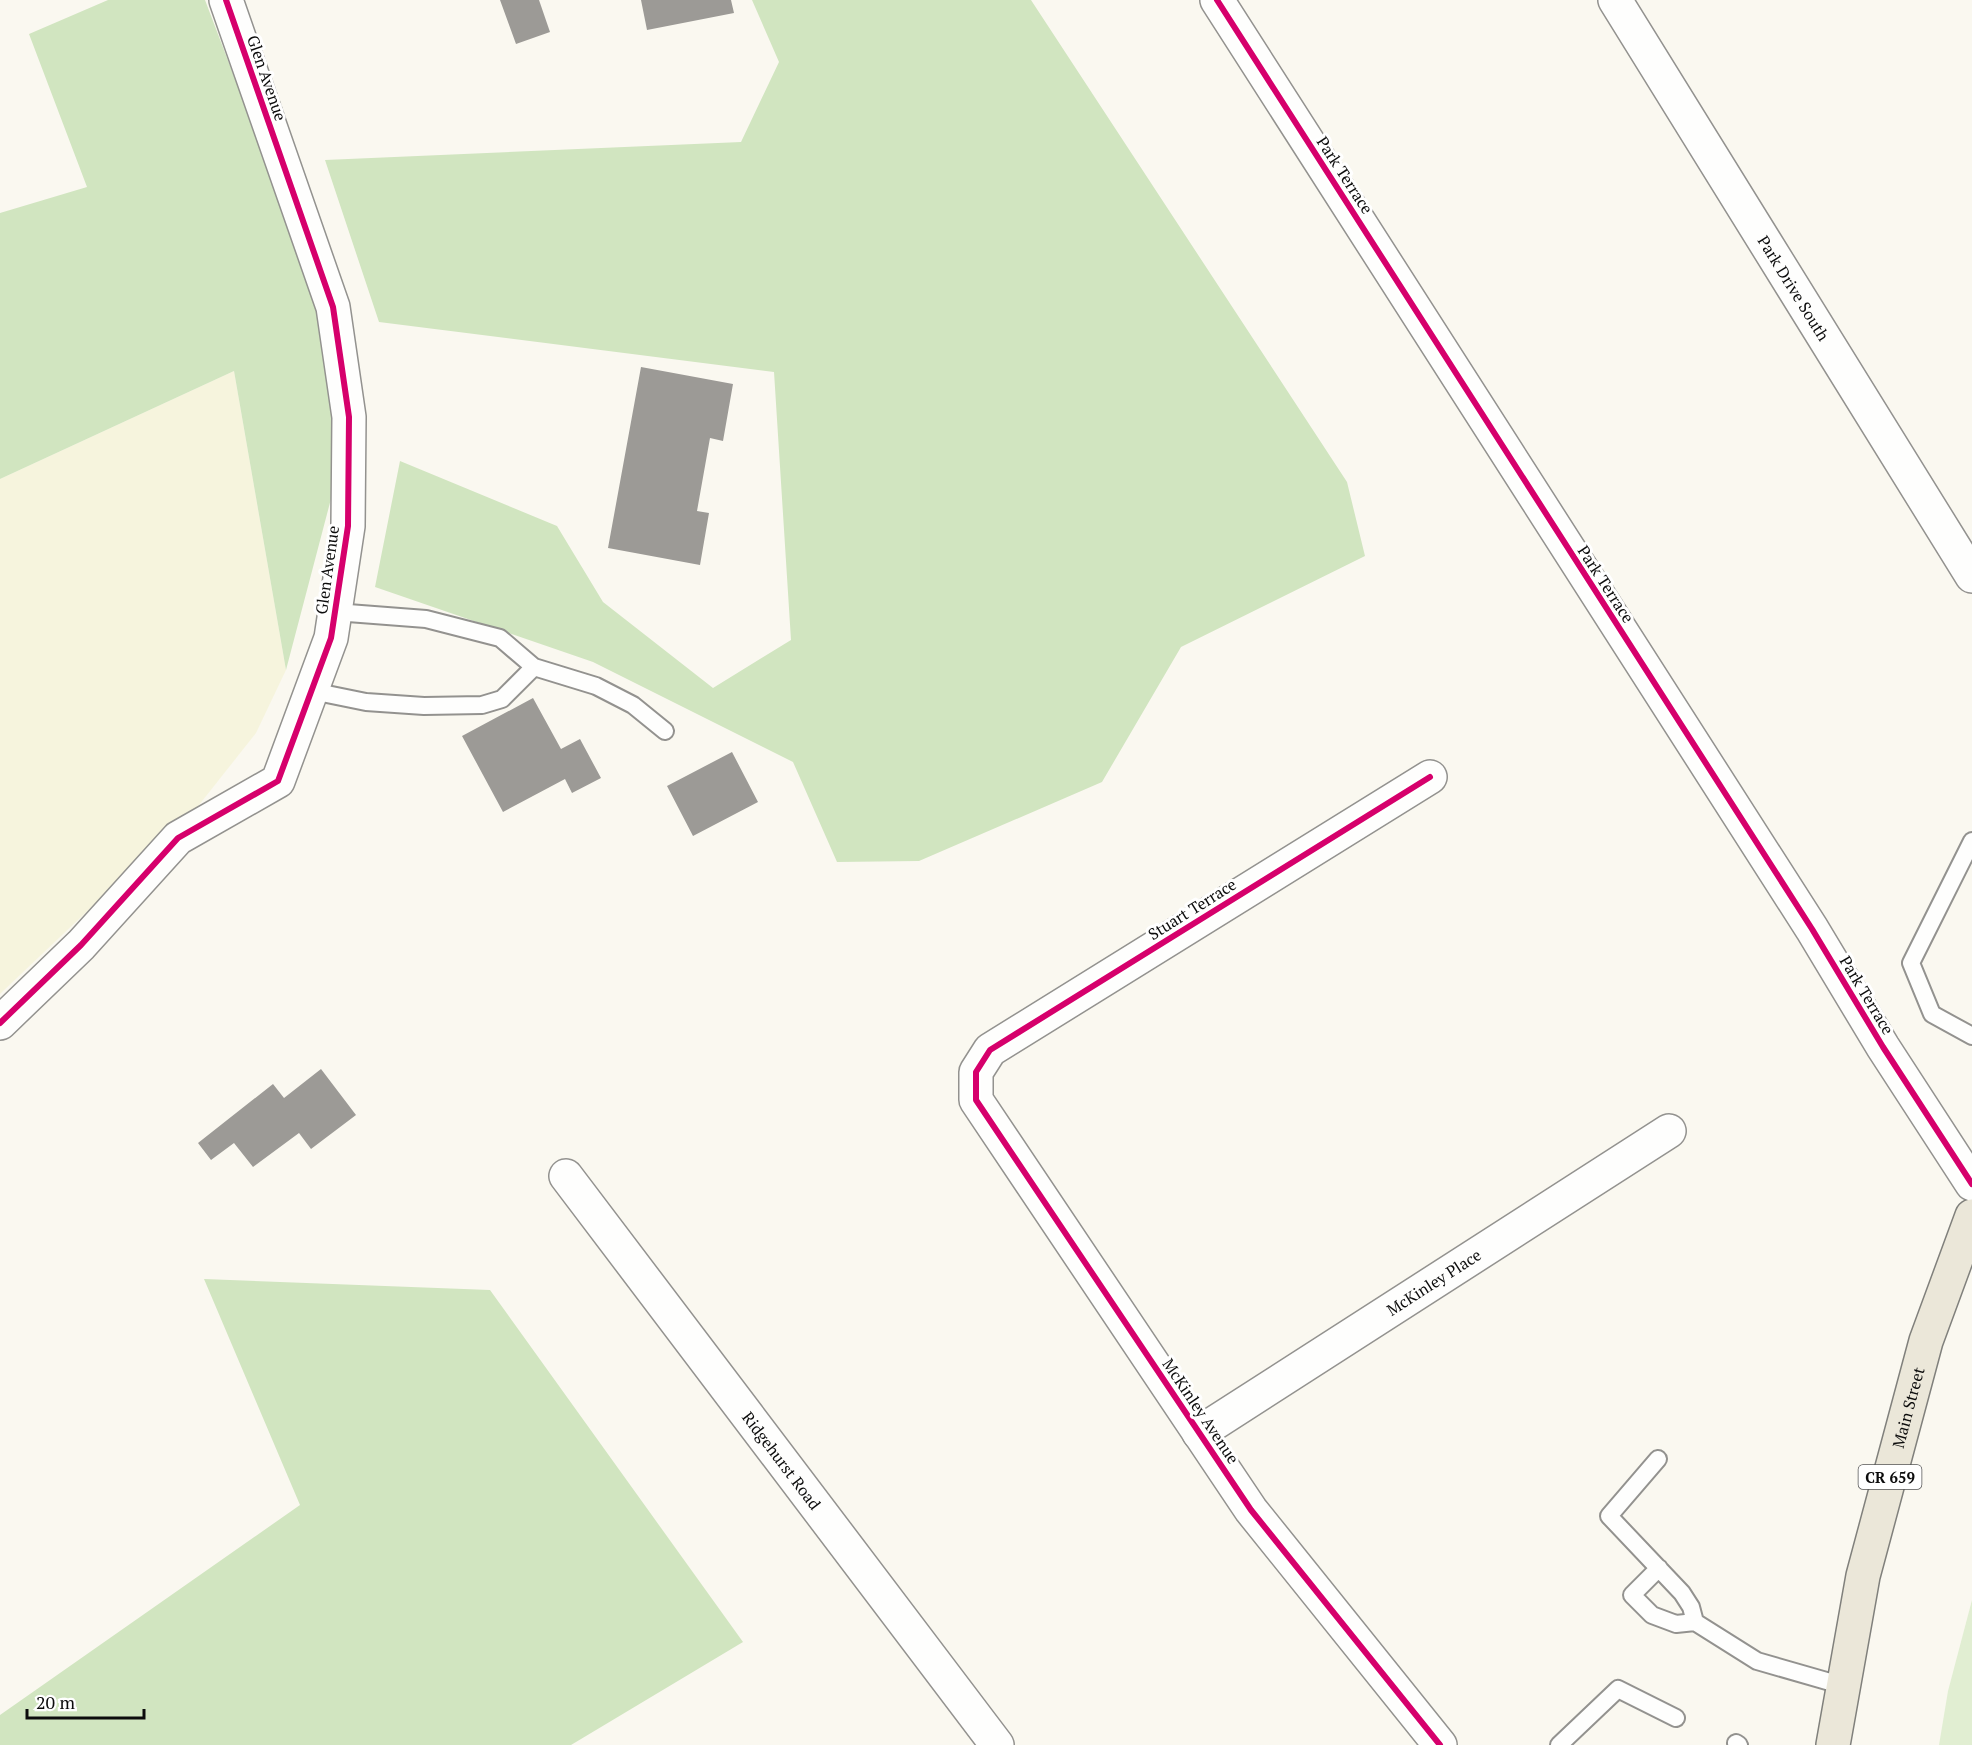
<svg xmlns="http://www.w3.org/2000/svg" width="1972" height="1745" font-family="'PT Serif',serif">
<rect width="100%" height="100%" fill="#faf8f0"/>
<path fill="#f6f4dd" d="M234,371L286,670L256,733L199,805L0,994V479Z"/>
<path fill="#e1eed2" d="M1972,1600V1745H1939L1948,1691Z"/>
<path fill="#d1e5c0" d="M108,0H205L328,324L337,476L286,670L234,371L0,479V213L87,187L29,34Z
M752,0H1031L1347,482L1365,556L1181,647L1102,782L919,861L837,862L793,762L593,662L375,587L400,461L557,526L603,602L713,688L791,640L774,372L379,322L325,160L741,142L779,62Z
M204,1279L490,1290L743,1642L571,1745H0V1715L300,1505Z"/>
<path fill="#9c9a96" d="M500,0H539L550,32L516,44Z
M641,0H731L734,13L647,30Z
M641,367L733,384L723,441L710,438L697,511L709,513L700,565L608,548Z
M533,698L561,749L580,739L601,778L572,793L565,779L503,812L462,736Z
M732,752L758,802L693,836L667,786Z
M321,1069L356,1115L311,1149L299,1133L253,1167L234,1143L211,1160L198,1143L273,1084L284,1098Z"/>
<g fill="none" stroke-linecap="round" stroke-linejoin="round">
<g stroke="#93928f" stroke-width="20">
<path id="service" d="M335,612L426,619L500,638L534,667L596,686L633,705L665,731
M312,691L366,702L424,706L482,705L502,699L534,667
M1972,841L1911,963L1932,1014L1972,1036
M1658,1459L1609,1516L1682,1593L1691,1607L1695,1622
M1659,1568L1632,1595L1652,1615L1676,1624L1695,1622L1757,1661L1844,1686
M1736,1743L1739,1745
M1559,1745L1618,1689L1676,1718"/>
</g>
<g stroke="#93928f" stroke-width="36">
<g id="minor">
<path d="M1217,0L1812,929L1883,1047L1972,1184"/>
<path id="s1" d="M1615,0L1972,576"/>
<path d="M1430,777L990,1050L976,1072V1100L1251,1510L1440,1745"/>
<path d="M0,1023L81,945L178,838L278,781L331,638L348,526L349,417L333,307L226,0"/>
<path id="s2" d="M566,1176L997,1745"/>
<path id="s3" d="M1199,1433L1669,1131"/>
</g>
</g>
<g stroke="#80807c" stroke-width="36">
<g id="primary">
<path id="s4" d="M1833,1745L1863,1576L1926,1341L1972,1216"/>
</g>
</g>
<use href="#service" stroke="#fefefd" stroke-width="16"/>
<use href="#minor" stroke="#fefefd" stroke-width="33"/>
<use href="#primary" stroke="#ebe7d9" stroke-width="33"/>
<g stroke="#fff" stroke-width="10">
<path id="cycleway" d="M1217,0L1812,929L1883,1047L1972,1184
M1430,777L990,1050L976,1072V1100L1251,1510L1440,1745
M0,1023L81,945L178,838L278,781L331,638L348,526L349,417L333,307L226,0"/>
</g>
<use href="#cycleway" stroke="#d6006c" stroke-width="6"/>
</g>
<g text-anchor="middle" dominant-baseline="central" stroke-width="6" stroke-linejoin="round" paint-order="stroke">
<rect fill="#fff" stroke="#555" stroke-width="1.5" x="1858.5" y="1465" width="63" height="24" rx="4.5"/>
<g font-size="15" font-weight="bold" fill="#0c0c0c">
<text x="1890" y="1477">CR 659</text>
</g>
<g font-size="16" fill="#0c0c0c" stroke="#fff">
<text transform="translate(267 78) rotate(71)">Glen Avenue</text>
<text transform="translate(1345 175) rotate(57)">Park Terrace</text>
<text stroke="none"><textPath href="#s1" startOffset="339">Park Drive South</textPath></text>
<text transform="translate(327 570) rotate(-82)">Glen Avenue</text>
<text transform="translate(1606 584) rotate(57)">Park Terrace</text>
<text transform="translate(1192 909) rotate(-32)">Stuart Terrace</text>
<text transform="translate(1867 995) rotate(59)">Park Terrace</text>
<text stroke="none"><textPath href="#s3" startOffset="279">McKinley Place</textPath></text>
<text stroke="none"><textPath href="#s4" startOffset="346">Main Street</textPath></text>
<text transform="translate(1201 1411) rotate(56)">McKinley Avenue</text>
<text stroke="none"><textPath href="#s2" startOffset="357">Ridgehurst Road</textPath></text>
</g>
</g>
<path d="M27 1709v9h117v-9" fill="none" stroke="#0c0c0c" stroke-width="3"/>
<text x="36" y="1709" font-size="18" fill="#0c0c0c" stroke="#ffffff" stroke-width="4.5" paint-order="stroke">20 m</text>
</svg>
